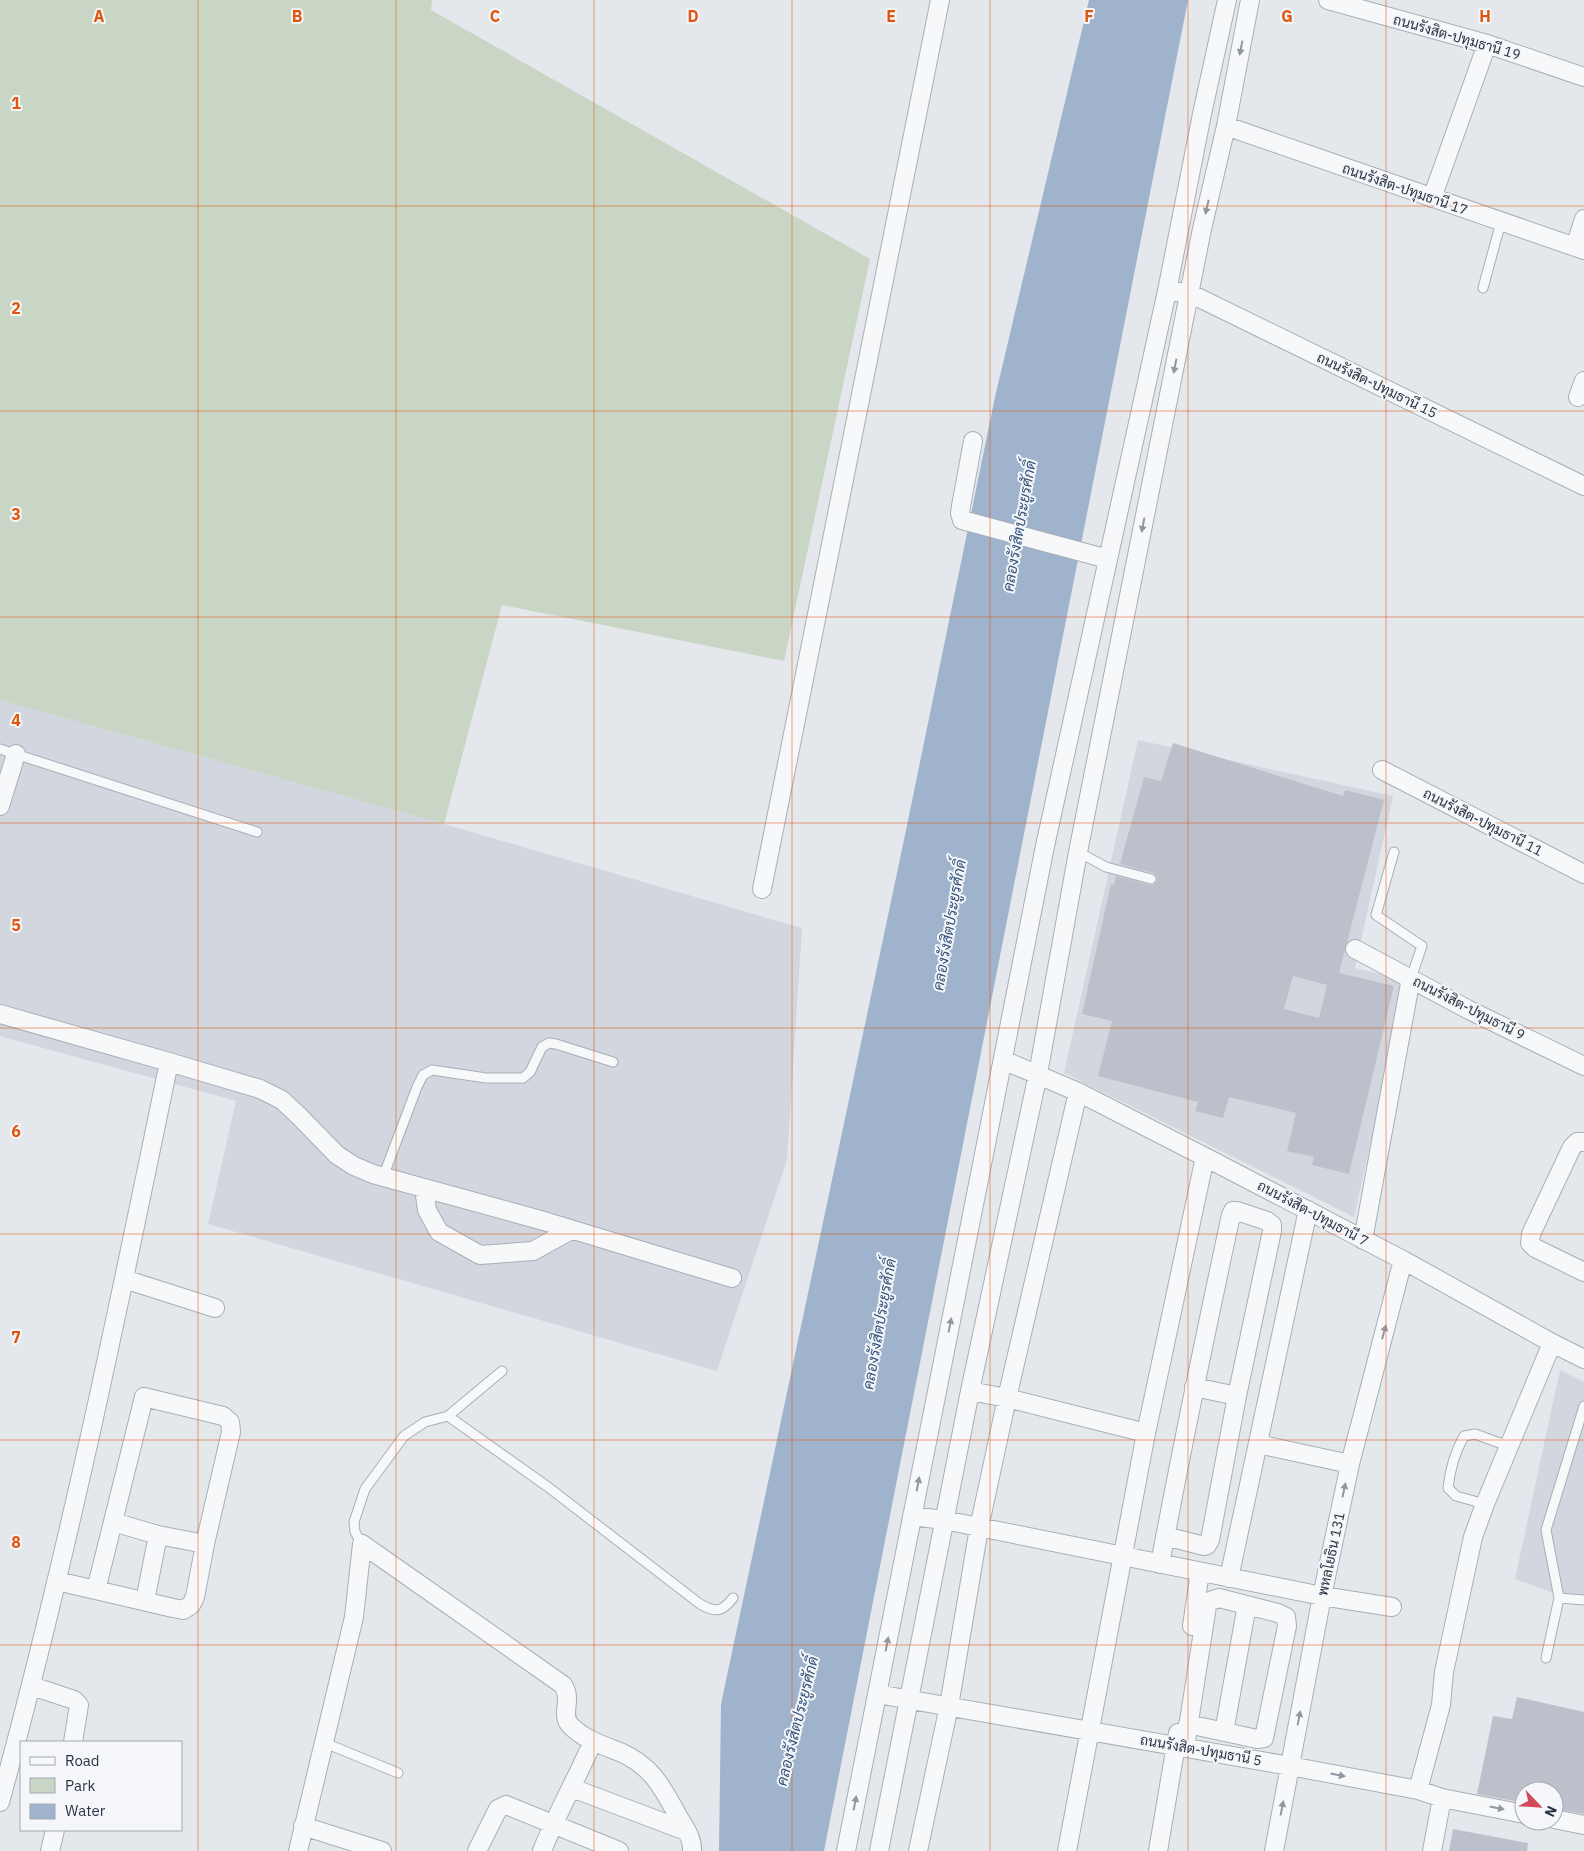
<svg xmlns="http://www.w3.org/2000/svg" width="1584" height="1851" font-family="'IBM Plex Sans',Sarabun,sans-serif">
<rect width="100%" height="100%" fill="#e4e7ec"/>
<path fill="#d2d6de" d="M0,700L444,824L802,928L787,1160L717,1371L208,1224L236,1101L0,1036Z
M1138,740L1393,796L1355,968L1407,980L1354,1217L1064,1073Z
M1560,1370L1584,1382V1604L1515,1579Z"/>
<path fill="#c9d6c5" d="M0,0H432L431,10L870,259L784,661L502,605L444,824L0,700Z"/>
<path fill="#9fb4cc" d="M1089,0H1188L824,1851H719L721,1704L904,840L995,397Z"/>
<path fill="#bbc0ca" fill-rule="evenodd" d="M1173,743L1343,796L1345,790L1384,800L1339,973L1394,986L1349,1174L1312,1165L1314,1157L1287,1151L1296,1113L1229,1097L1223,1118L1195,1111L1198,1102L1098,1076L1112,1021L1082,1014L1111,884L1114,885L1116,876L1150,885H1153L1157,881V877L1153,873L1120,864L1144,777L1161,781ZM1293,976L1327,985L1319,1018L1284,1009Z
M1517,1697L1584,1712V1814L1554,1809V1791H1524V1803L1477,1794L1493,1716L1512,1719Z
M1453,1829L1528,1843L1527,1851H1449Z"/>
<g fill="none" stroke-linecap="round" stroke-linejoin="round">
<g stroke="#a9aeb7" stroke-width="11">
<path id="lane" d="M1483,288L1501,222
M0,749L257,832
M1078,852L1106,867L1151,879
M1394,852L1376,915L1422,946L1411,978
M383,1177L417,1087L423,1075L432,1070L486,1078H523L530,1072L542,1047L549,1043L556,1044L613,1062
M448,1416L502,1371
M1485,1504L1456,1496L1448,1488C1450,1470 1455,1452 1464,1436L1475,1434L1508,1446
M362,1544L355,1532L354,1522L365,1489L404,1436L425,1422L448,1416L548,1487L700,1604C716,1613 722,1612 733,1598
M1559,1598L1584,1600
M1546,1658L1559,1598L1546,1530L1584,1406
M325,1743L398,1773"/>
</g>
<g stroke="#a9aeb7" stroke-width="20">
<path id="street" d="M1328,0L1487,44L1584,77
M1226,126L1584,250
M1432,198L1487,44
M1575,247L1584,219
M1178,292L1189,293L1584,486
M1578,397L1584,381
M973,441L961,506L960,513L962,520L1108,559
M1382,770L1584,874
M0,806L16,754
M762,889L940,0
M1355,949L1469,1010L1584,1066
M0,1014L169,1062L260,1089L282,1100L299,1116L337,1155L354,1166L373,1174L544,1221L732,1278
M1003,1060L1078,1092L1205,1157L1403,1260L1552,1343L1584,1359
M1584,1142H1577L1572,1147L1531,1234L1530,1243L1535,1248L1584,1272
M424,1188L427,1210L439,1232L480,1255L533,1251L571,1230
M1363,1240L1411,978
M124,1279L215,1308
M1194,1387L1237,1396
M970,1391L1007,1398L1146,1433
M1258,1444L1350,1464
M912,1516L944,1520L1322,1596L1392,1607
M113,1522L158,1535L205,1544
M1160,1564C1182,1447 1206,1331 1231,1215L1233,1211H1237L1267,1221L1272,1225V1231L1237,1396L1210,1540L1207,1545L1204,1546L1165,1536
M1229,1578L1308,1210
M57,1581L173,1608L183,1610L191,1605L195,1597L205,1544L231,1432L230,1422L223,1416L144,1397L96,1590
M145,1601L158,1535
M1192,1626L1200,1572
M32,1686L74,1700L79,1705L73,1742
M877,1694L1290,1766L1418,1790L1442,1798L1524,1814
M1224,1732L1247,1605
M1185,1747L1207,1606L1210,1601L1219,1598L1278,1613L1286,1617L1287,1626L1264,1738L1257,1739L1188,1724
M572,1788L686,1831
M1418,1790L1441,1705L1444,1672L1473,1537L1485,1504L1552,1343
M0,1802C67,1558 118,1310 169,1062
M1554,1819L1584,1825
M303,1826L382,1851
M50,1851L55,1830
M298,1851L354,1617L362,1544L563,1685C573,1700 560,1714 570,1725C583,1739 602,1745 620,1752C652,1766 662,1787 678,1816C684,1827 693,1838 692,1851
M477,1851L498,1809L506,1805L619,1851
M542,1851C557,1813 577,1778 593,1741
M846,1851L1045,846L1167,291L1202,114L1227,0
M879,1851L970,1391L1038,1074L1078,852L1202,229L1226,126L1250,0
M918,1851L949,1706L979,1528L1007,1398L1078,1092
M1067,1851L1146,1433L1205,1157
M1158,1851L1178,1733
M1274,1851L1322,1596L1350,1464L1403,1260
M1432,1851L1442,1798"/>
</g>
<use href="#lane" stroke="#f7f8fa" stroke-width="9"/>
<use href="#street" stroke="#f7f8fa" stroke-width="18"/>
</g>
<defs><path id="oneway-solid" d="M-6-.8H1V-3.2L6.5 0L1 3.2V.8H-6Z" transform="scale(1.25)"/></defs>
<g fill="#9196a0">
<use href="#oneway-solid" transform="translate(1241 48) rotate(101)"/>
<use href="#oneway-solid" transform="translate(1207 207) rotate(103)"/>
<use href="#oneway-solid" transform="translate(1175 366) rotate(101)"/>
<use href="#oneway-solid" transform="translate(1143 525) rotate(101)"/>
<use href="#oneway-solid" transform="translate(950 1325) rotate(-79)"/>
<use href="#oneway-solid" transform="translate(1384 1332) rotate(-75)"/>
<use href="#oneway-solid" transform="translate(918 1484) rotate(-79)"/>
<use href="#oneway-solid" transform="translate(1344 1490) rotate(-78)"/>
<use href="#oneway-solid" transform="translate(887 1644) rotate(-79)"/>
<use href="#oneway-solid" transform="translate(1299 1718) rotate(-79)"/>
<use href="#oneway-solid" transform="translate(1338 1775) rotate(11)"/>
<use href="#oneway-solid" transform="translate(855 1803) rotate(-79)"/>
<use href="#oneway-solid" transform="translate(1282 1808) rotate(-79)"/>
<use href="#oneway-solid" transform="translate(1497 1808) rotate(11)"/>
</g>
<path fill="none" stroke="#df570f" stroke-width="1" stroke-opacity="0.55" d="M198,0V1851M396,0V1851M594,0V1851M792,0V1851M990,0V1851M1188,0V1851M1386,0V1851M0,206H1584M0,411H1584M0,617H1584M0,823H1584M0,1028H1584M0,1234H1584M0,1440H1584M0,1645H1584"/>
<g text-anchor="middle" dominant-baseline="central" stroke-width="4" stroke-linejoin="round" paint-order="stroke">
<g font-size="14" fill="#2b3445" stroke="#f4f6f9">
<text transform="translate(1457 37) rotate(16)">ถนนรังสิต-ปทุมธานี 19</text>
<text transform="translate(1405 189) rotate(19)">ถนนรังสิต-ปทุมธานี 17</text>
<text transform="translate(1377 385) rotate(26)">ถนนรังสิต-ปทุมธานี 15</text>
<text transform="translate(1483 822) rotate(27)">ถนนรังสิต-ปทุมธานี 11</text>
<text transform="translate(1469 1008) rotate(27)">ถนนรังสิต-ปทุมธานี 9</text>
<text transform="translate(1313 1213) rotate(28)">ถนนรังสิต-ปทุมธานี 7</text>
<text transform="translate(1331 1554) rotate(-78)">พหลโยธิน 131</text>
<text transform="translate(1201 1750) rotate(10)">ถนนรังสิต-ปทุมธานี 5</text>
</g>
<g font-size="15" font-style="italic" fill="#34527a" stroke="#f4f6f9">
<text transform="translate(1019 526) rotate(-80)">คลองรังสิตประยูรศักดิ์</text>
<text transform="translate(949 925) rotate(-80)">คลองรังสิตประยูรศักดิ์</text>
<text transform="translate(879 1324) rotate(-80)">คลองรังสิตประยูรศักดิ์</text>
<text transform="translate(797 1721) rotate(-76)">คลองรังสิตประยูรศักดิ์</text>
</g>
</g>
<g font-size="16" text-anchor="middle" font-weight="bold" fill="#df570f" stroke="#f4f6f9" stroke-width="4" stroke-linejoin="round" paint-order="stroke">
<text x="99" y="22">A</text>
<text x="297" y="22">B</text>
<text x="495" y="22">C</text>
<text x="693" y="22">D</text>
<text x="891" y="22">E</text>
<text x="1089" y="22">F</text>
<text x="1287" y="22">G</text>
<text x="1485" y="22">H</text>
<text x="16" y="109">1</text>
<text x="16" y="314">2</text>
<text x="16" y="520">3</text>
<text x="16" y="726">4</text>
<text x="16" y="931">5</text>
<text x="16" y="1137">6</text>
<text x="16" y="1343">7</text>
<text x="16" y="1548">8</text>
</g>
<rect x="20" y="1741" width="162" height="90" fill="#f4f6f9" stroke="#a4a8b1"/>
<rect x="30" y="1757" width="25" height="8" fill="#f7f8fa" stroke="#a4a8b1"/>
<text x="65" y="1766" font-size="15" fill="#2b3445">Road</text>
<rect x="30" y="1778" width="25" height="15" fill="#c9d6c5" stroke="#a4a8b1"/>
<text x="65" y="1791" font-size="15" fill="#2b3445">Park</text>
<rect x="30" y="1804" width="25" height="15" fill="#9fb4cc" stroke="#a4a8b1"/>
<text x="65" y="1816" font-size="15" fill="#2b3445">Water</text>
<g transform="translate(1539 1806) rotate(115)"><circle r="24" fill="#f4f6f9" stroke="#a4a8b1"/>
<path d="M0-4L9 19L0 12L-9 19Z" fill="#d1495b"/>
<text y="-8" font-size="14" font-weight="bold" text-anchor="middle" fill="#2b3445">N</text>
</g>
</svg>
